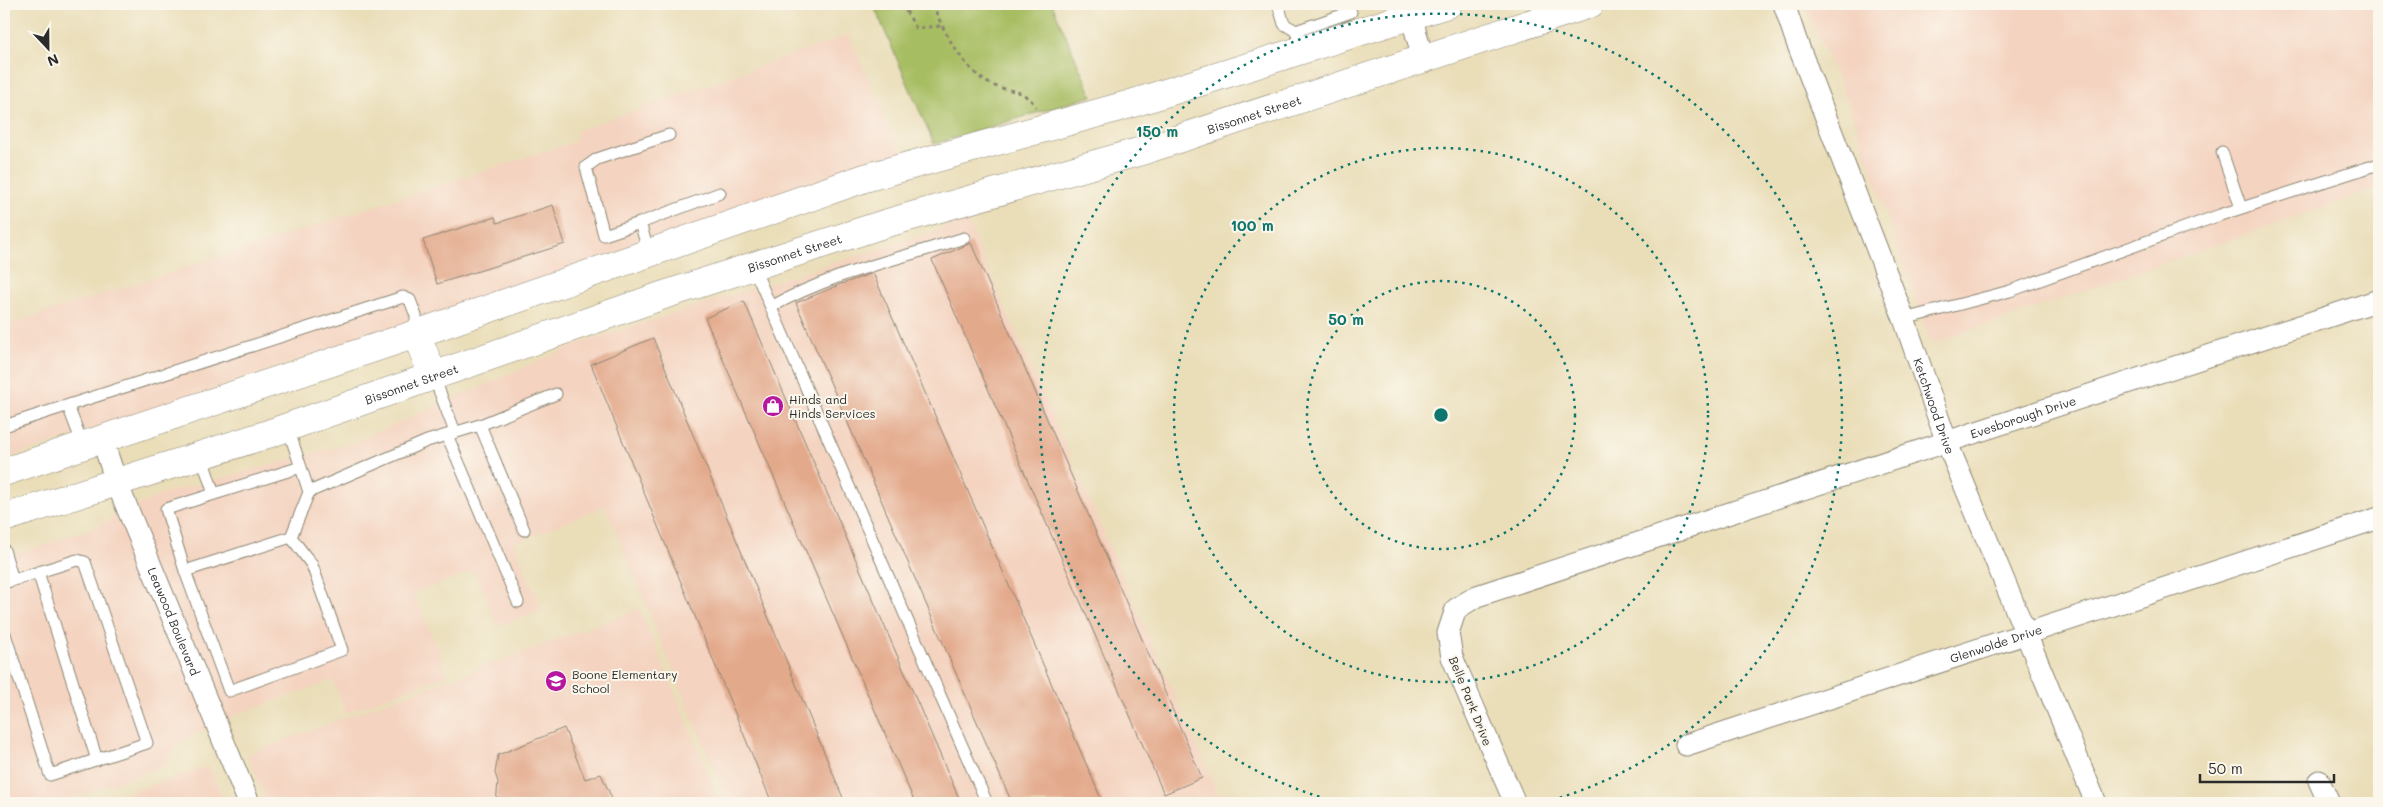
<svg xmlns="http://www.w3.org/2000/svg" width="2383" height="807" font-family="Mali,sans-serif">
<rect width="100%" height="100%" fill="#fbf7ec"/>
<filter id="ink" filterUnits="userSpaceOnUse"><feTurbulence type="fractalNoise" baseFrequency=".02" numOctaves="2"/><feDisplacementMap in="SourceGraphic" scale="10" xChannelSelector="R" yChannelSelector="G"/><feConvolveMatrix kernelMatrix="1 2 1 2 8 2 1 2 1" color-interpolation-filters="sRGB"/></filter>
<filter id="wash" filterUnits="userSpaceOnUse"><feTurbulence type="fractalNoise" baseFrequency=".0096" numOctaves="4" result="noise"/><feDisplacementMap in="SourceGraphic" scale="20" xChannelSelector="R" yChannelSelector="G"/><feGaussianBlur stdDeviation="1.12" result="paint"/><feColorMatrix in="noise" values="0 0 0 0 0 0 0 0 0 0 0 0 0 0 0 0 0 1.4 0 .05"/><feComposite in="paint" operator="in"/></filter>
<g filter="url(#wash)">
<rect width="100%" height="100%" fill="#eadeb9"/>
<path fill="#f4d3c0" d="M1804,4H2379V188L1931,344L1850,107Z
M849,35L902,157L4,459V326L577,141L576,131Z
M967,221L1222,803H728L605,506L514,543L542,610L498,626L474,571L414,593L448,675L345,713L333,680L240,713L177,743L165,766L57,803H4V558L86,531L164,493L350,444L580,343Z
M640,609L720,803H267L247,754Z
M209,766L225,803H96Z"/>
<path fill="#a7bd62" stroke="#697446" d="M873,4H1052L1092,96L934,144Z"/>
<g id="blocks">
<path fill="#e3a98b" d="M553,205L565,244L437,284L423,240L495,217L497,223Z
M971,243L1202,778L1164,794L932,260Z
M873,273L1007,581L1103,803H1012L796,303L839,285Z
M744,301L868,588L961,803H915L705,318Z
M653,338L843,798L830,803H772L591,364Z
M564,728L585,779L601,774L614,803H496L498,782L495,773L498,755Z"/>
</g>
</g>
<g filter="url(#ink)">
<use href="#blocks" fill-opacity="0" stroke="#8a8472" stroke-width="1"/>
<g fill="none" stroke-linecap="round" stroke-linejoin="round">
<g stroke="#8a8472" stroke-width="13">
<path id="service" d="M1278,4L1284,24L1296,31
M1301,50L1296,31L1351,12
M2222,152L2241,208
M640,223L720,193
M649,253L640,223L604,235L586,167L597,159L669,135
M753,266L987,803
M771,307C831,273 899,259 964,238
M1904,319L2010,291L2220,215L2379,164
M434,377L455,432
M68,406L83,445
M480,425L524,530
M4,426L403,297L410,300L416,316V334
M288,428L309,492L291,537L185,571L166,509L301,467
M447,435L518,602
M201,455L214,494
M309,492L427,441L480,425L556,394
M4,550L13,580
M185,571L229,691L342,650L312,565L291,537
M38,572L97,760
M4,583L77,560L85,562L147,743L50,775L4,631"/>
</g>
<g stroke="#8a8472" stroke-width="23">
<g id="minor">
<path d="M1408,4L1423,59"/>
<path id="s1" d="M1784,4L1796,40L1904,319L1947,443L2096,803"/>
<path id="s2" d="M102,439L116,481L249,803"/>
<path id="s3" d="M1686,745L2379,518"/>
<path d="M2319,781L2329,803"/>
<path id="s4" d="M1515,803L1452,657L1448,633L1456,609L1477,596L2379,300"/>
</g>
</g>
<g stroke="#8a8472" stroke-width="29">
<g id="secondary">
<path d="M416,334L434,377"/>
<path d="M4,472L416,334L865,178L1127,105L1448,4"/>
<path id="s5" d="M4,518L268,434L664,295L884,224L1145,150L1590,4"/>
</g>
</g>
<path stroke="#8a8472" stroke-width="3" stroke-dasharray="4 4" stroke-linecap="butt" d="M933,4C942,30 964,70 990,84C1009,93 1023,87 1036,107
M906,11L916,28L941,26"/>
<use href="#service" stroke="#fff" stroke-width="11"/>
<use href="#minor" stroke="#fff" stroke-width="21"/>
<use href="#secondary" stroke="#fff" stroke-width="28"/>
</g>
</g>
<g fill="none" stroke="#0f766e" stroke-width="2.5" stroke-dasharray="2.5 5">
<circle cx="1441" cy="415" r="134"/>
<circle cx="1441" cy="415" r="267"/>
<path d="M1341 803A401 401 0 1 1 1541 803"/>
</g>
<defs>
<g id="shop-disc" transform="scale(1.125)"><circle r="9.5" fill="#b5179e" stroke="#fbf7ec"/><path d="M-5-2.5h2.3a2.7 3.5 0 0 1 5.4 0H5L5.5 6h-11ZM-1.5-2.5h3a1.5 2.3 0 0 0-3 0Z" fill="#fff"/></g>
<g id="school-disc" transform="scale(1.125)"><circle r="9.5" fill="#b5179e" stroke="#fbf7ec"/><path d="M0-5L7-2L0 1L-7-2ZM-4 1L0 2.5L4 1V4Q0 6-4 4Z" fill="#fff"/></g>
</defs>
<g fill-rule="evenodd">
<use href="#shop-disc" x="773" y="406"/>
<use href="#school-disc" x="556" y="681"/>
</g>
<g text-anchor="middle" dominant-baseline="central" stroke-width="4" stroke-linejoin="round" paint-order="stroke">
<g font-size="12" fill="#2b2b2b" stroke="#fbf7ec">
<text stroke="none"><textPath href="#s5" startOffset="1314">Bissonnet Street</textPath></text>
<text stroke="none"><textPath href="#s5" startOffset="834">Bissonnet Street</textPath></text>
<text stroke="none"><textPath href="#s5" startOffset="429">Bissonnet Street</textPath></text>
<text stroke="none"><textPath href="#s1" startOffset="429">Ketchwood Drive</textPath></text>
<text stroke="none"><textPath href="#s4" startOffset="808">Evesborough Drive</textPath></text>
<text stroke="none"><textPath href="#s2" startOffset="196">Leawood Boulevard</textPath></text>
<text stroke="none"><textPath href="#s3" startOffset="326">Glenwolde Drive</textPath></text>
<text transform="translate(1471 701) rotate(68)">Belle Park Drive</text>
</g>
<g font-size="12" fill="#2b2b2b" stroke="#fbf7ec" text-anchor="start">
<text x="789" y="399">Hinds and<tspan x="789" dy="14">Hinds Services</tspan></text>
<text x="572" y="674">Boone Elementary<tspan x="572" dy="14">School</tspan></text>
</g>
</g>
<circle cx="1441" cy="415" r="8" fill="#0f766e" stroke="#fbf7ec" stroke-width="2.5"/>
<g font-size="15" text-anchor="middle" font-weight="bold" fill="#0f766e" stroke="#fbf7ec" stroke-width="4" stroke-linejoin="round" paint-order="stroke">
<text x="1157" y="137">150 m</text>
<text x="1252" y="231">100 m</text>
<text x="1346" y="325">50 m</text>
</g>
<rect width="2383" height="807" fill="none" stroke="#fbf7ec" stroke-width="20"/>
<g transform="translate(48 48) rotate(158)" stroke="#fbf7ec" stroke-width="4" paint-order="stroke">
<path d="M0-4L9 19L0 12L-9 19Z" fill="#2b2b2b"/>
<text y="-8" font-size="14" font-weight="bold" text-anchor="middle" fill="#2b2b2b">N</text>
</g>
<path d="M2200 774v8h134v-8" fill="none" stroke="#2b2b2b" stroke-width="2.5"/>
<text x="2208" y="774" font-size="15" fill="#2b2b2b" stroke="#fbf7ec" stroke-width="4" paint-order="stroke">50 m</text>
</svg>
